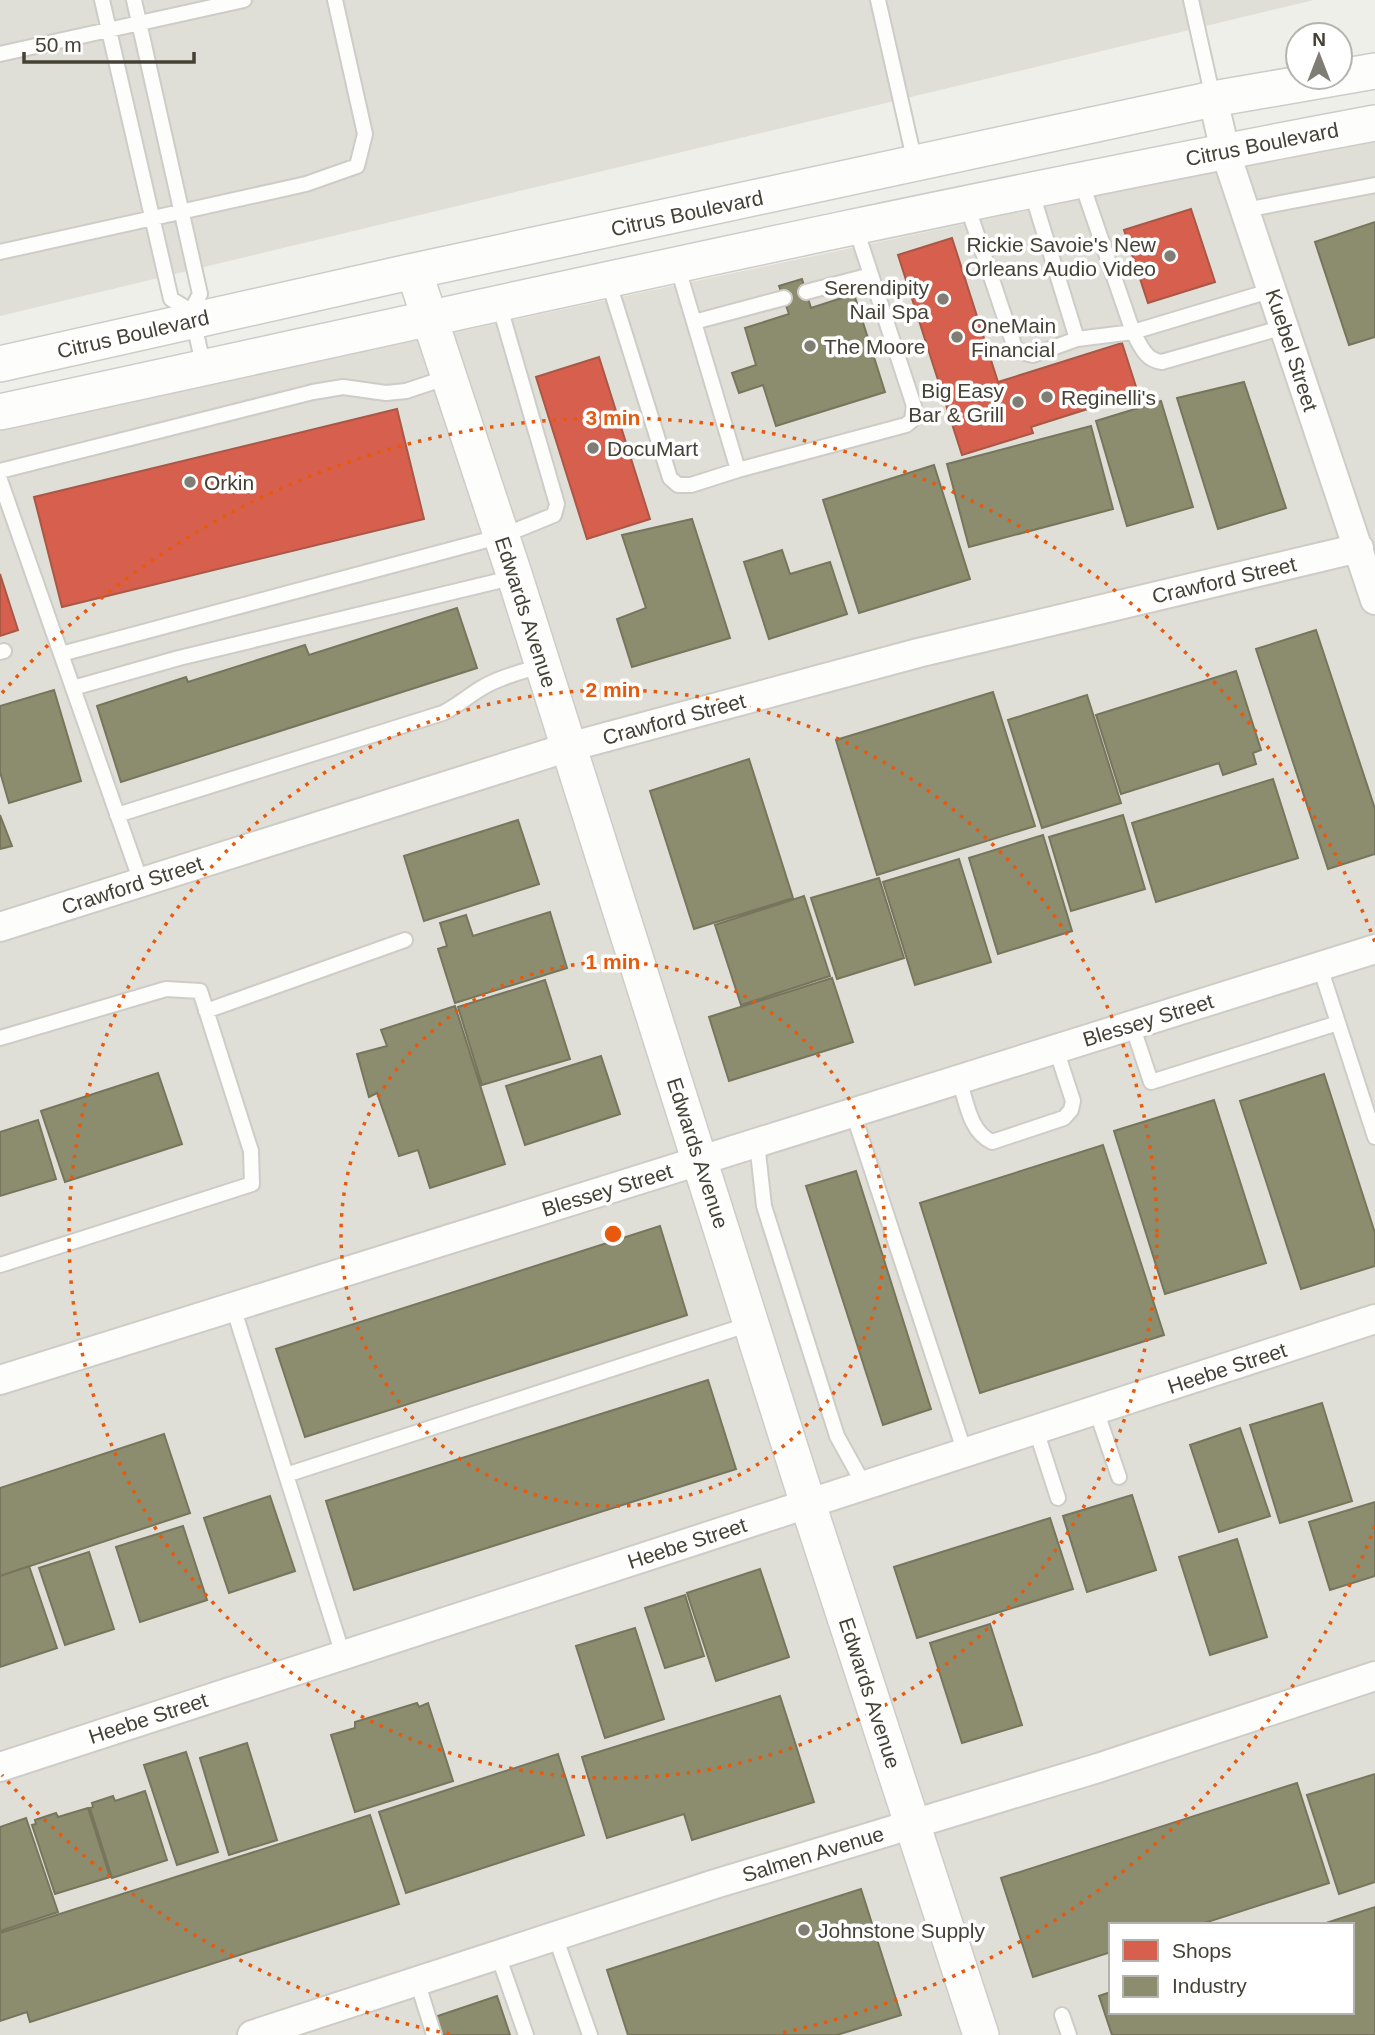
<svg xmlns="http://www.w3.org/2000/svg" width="1375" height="2035" font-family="Arial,sans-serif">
<rect width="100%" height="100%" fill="#efefe9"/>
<path fill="#dfded7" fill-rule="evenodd" d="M0,0H1314L0,316Z
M1375,142V2035H0V429L1218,170ZM1111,1925H1352V2012H1111Z"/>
<path fill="#d6604d" stroke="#aa5746" stroke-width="2" d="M1191,209L1215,282L1148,303L1124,230Z
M952,238L998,382L1122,343L1138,393L1031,427L1033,433L962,455L898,255Z
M599,357L650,519L587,539L536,377Z
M397,409L424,519L62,607L34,497Z
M0,574L18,630L0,636Z"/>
<path fill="#8c8c6e" stroke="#77765d" stroke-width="2" d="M1375,222V337L1349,345L1315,242Z
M802,279L811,308L854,294L885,392L776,426L763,385L739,393L732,373L756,365L745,328L789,314L779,286Z
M1244,382L1286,508L1218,529L1177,398Z
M1161,401L1193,507L1127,526L1096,421Z
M1091,426L1113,509L969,547L947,464Z
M934,465L970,579L859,613L823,500Z
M692,519L730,638L632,667L617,619L646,608L622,535Z
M782,550L790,574L830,562L847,614L769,639L744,562Z
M457,608L477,668L121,782L97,706L186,677L188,682L305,645L309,655Z
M1316,630L1375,809V854L1328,869L1256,649Z
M1236,671L1261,750L1253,753L1256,764L1223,775L1219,763L1121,794L1096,715Z
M54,690L81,781L9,803L0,772V706Z
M993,692L1035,826L877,875L836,740Z
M1087,695L1121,803L1042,828L1008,720Z
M749,759L793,898L694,929L650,791Z
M1273,779L1298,858L1156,902L1132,823Z
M0,815L12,846L0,849Z
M1123,815L1145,889L1071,911L1049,837Z
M518,820L539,884L424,921L404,856Z
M1043,835L1072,931L998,954L969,858Z
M959,859L991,962L915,985L883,882Z
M879,878L904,958L837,979L811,898Z
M804,896L830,976L741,1005L715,925Z
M550,912L567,968L455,1003L438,949L447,946L440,923L466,915L473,936Z
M832,978L853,1042L729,1081L709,1017Z
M545,980L570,1059L482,1085L458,1007Z
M455,1006L505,1164L430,1188L418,1150L399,1156L377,1093L369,1097L357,1054L387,1046L381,1030Z
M601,1056L620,1114L525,1145L506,1086Z
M158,1073L182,1144L65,1182L41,1111Z
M1324,1074L1375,1233V1266L1301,1289L1240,1101Z
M1214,1100L1266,1263L1165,1294L1114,1131Z
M38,1120L56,1179L0,1196V1132Z
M1103,1145L1164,1335L980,1393L920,1203Z
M856,1171L931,1409L883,1425L806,1186Z
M660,1226L687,1315L305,1437L276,1349Z
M708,1380L736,1469L354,1590L326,1501Z
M1322,1403L1352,1501L1280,1523L1250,1425Z
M1240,1428L1270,1516L1219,1532L1190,1445Z
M164,1434L190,1513L0,1576V1488Z
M1132,1495L1156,1570L1087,1592L1063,1516Z
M270,1496L295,1571L229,1593L204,1518Z
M1375,1502V1576L1330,1590L1309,1522Z
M1050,1518L1073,1589L917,1638L894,1567Z
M183,1526L207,1600L140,1622L116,1547Z
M1237,1539L1267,1637L1210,1655L1179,1557Z
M89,1552L114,1629L65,1645L39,1568Z
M29,1566L57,1648L0,1667V1576Z
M760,1569L789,1657L716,1681L687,1593Z
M685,1595L704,1656L665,1668L645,1608Z
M990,1624L1022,1725L962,1743L930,1643Z
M635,1628L664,1719L605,1738L576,1646Z
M780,1696L814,1802L692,1840L684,1814L607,1838L582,1757Z
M417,1703L419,1707L428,1703L453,1781L355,1812L331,1735L355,1728V1722Z
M247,1743L277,1840L229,1855L200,1758Z
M186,1752L218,1852L177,1865L144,1765Z
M558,1754L584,1835L406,1893L379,1812Z
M1375,1774V1882L1339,1894L1307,1795Z
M1297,1783L1329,1883L1198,1925H1111V1952L1033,1977L1001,1878Z
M145,1791L167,1860L112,1878L90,1808L93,1807L92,1803L113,1796L115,1801Z
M88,1808L110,1877L55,1894L32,1825L36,1824L35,1820L56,1813L58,1817Z
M370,1815L399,1904L30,2022L27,2012L0,2021V1933Z
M26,1818L58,1912L0,1931V1827Z
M861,1889L901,2015L837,2035H628L607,1970Z
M1375,1907V2035H1112L1099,1996L1111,1992V2012H1352V1925H1320Z
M497,1996L510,2035H441L435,2017Z"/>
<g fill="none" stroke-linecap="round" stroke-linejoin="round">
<g stroke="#cdccc7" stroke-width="18">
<path id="service" d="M102,0L171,299L191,311
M134,0L200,294L191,311L204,368
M878,0L915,163
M1191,0L1213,98
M0,54L244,0
M967,205L1014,345L1017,351L1033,355L1077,339L1031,190
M1245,210L1375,185
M0,252L306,184L357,166L365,134L335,0
M677,265L738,470
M608,280L670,478L678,485H691L738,470L906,425L912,420L914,406L855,226
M1273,290L1133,332C1141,346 1145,360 1162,362L1284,327
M806,292L871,275
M694,322L784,298
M1077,339L1133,332L1081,181
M0,471L313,392L343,387L386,393L406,391L448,377
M0,480L141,882
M0,652L4,651
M61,654L502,536L554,515L557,504L499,304
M73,688L179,658L515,577
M117,815L443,713C457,706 467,697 480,689C499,677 522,672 543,665
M1320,967L1375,1137
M206,1011L405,940
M1132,1025L1151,1082L1338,1023
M0,1038L166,989L200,991L251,1151L252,1184L0,1265
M959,1080C967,1102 969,1131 992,1142L1064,1118L1071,1110L1073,1101L1056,1049
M853,1113L965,1453
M757,1143L764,1206L837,1436L864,1485
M233,1307L343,1655
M1096,1410L1119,1477
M1036,1430L1058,1498
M286,1475L750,1324
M555,1936L590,2035
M498,1955L526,2035
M417,1981L434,2035
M1062,2015L1069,2035"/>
</g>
<g stroke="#cdccc7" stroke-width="32">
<path id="minor" d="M1213,99L1225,151L1375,600
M0,927L569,747L918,653L1359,548
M0,1380L1375,949
M0,1767L1375,1319
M252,2035L715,1884L1098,1768L1375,1676"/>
</g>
<g stroke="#cdccc7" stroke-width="38">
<path id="tertiary" d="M414,271L515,577L808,1504L981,2035
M0,364L414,271L1213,99L1375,71
M0,412C458,313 914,209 1375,123"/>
</g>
<use href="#service" stroke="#fdfdfc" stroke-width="14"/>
<use href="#minor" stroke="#fdfdfc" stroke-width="28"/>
<use href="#tertiary" stroke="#fdfdfc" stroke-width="35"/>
</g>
<g fill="none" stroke="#e8590c" stroke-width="3.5" stroke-dasharray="3.5 7">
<circle cx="613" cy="1234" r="272"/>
<circle cx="613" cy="1234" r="544"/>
<path d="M1375 1526A816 816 0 0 1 776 2034M450 2034A816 816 0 0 1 2 1775M2 693A816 816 0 0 1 1375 942"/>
</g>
<g fill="#807e74" stroke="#fff" stroke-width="2.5">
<circle cx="1170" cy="256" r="7"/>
<circle cx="943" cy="299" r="7"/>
<circle cx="957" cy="337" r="7"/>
<circle cx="810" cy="346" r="7"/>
<circle cx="1047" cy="397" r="7"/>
<circle cx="1018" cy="402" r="7"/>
<circle cx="593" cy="448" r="7"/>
<circle cx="190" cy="482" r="7"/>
<circle cx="804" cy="1930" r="7"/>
</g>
<g text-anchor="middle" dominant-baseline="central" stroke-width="7" stroke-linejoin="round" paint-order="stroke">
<g font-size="21" fill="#454135" stroke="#fff">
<text transform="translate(1262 144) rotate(-11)">Citrus Boulevard</text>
<text transform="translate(687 213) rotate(-12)">Citrus Boulevard</text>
<text transform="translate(133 334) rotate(-13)">Citrus Boulevard</text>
<text transform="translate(1292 350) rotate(72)">Kuebel Street</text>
<text transform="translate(1224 580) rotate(-13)">Crawford Street</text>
<text transform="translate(526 612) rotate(72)">Edwards Avenue</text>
<text transform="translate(674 719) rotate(-15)">Crawford Street</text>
<text transform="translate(132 885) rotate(-18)">Crawford Street</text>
<text transform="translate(1148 1020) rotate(-17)">Blessey Street</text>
<text transform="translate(698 1153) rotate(72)">Edwards Avenue</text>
<text transform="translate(607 1190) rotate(-17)">Blessey Street</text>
<text transform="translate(1227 1368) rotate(-18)">Heebe Street</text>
<text transform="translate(687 1543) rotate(-18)">Heebe Street</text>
<text transform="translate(870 1693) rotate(72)">Edwards Avenue</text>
<text transform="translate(148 1718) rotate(-18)">Heebe Street</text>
<text transform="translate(813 1854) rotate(-17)">Salmen Avenue</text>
</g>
<g font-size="21" fill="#454135" stroke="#fff" text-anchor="start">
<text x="1156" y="244" text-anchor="end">Rickie Savoie's New<tspan x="1156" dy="24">Orleans Audio Video</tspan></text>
<text x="929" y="287" text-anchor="end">Serendipity<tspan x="929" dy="24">Nail Spa</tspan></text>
<text x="971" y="325">OneMain<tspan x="971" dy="24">Financial</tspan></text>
<text x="824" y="346">The Moore</text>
<text x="1004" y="390" text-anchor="end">Big Easy<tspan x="1004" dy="24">Bar &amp; Grill</tspan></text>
<text x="1061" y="397">Reginelli's</text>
<text x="607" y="448">DocuMart</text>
<text x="204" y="482">Orkin</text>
<text x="818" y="1930">Johnstone Supply</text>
</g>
</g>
<circle cx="613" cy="1234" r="10" fill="#e8590c" stroke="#fff" stroke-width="3.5"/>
<g font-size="21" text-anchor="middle" font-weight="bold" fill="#e8590c" stroke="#fff" stroke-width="7" stroke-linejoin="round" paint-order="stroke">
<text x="613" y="425">3 min</text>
<text x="613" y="697">2 min</text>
<text x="613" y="969">1 min</text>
</g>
<rect x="1109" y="1923" width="245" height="91" fill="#ffffff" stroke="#b5b3ae" stroke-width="2"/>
<rect x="1123" y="1940" width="35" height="21" fill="#d6604d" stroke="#b5b3ae" stroke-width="2"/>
<text x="1172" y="1958" font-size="21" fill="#454135">Shops</text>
<rect x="1123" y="1976" width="35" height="21" fill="#8c8c6e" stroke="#b5b3ae" stroke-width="2"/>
<text x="1172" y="1993" font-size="21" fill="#454135">Industry</text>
<g transform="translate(1319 56)"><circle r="33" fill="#ffffff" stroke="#b5b3ae" stroke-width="2"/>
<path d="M0-5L12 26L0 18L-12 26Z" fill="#807e74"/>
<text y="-10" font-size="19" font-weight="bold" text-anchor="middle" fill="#454135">N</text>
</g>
<path d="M24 52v10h170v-10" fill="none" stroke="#454135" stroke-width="3.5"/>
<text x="35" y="52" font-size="21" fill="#454135" stroke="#ffffff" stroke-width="5" paint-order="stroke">50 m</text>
</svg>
